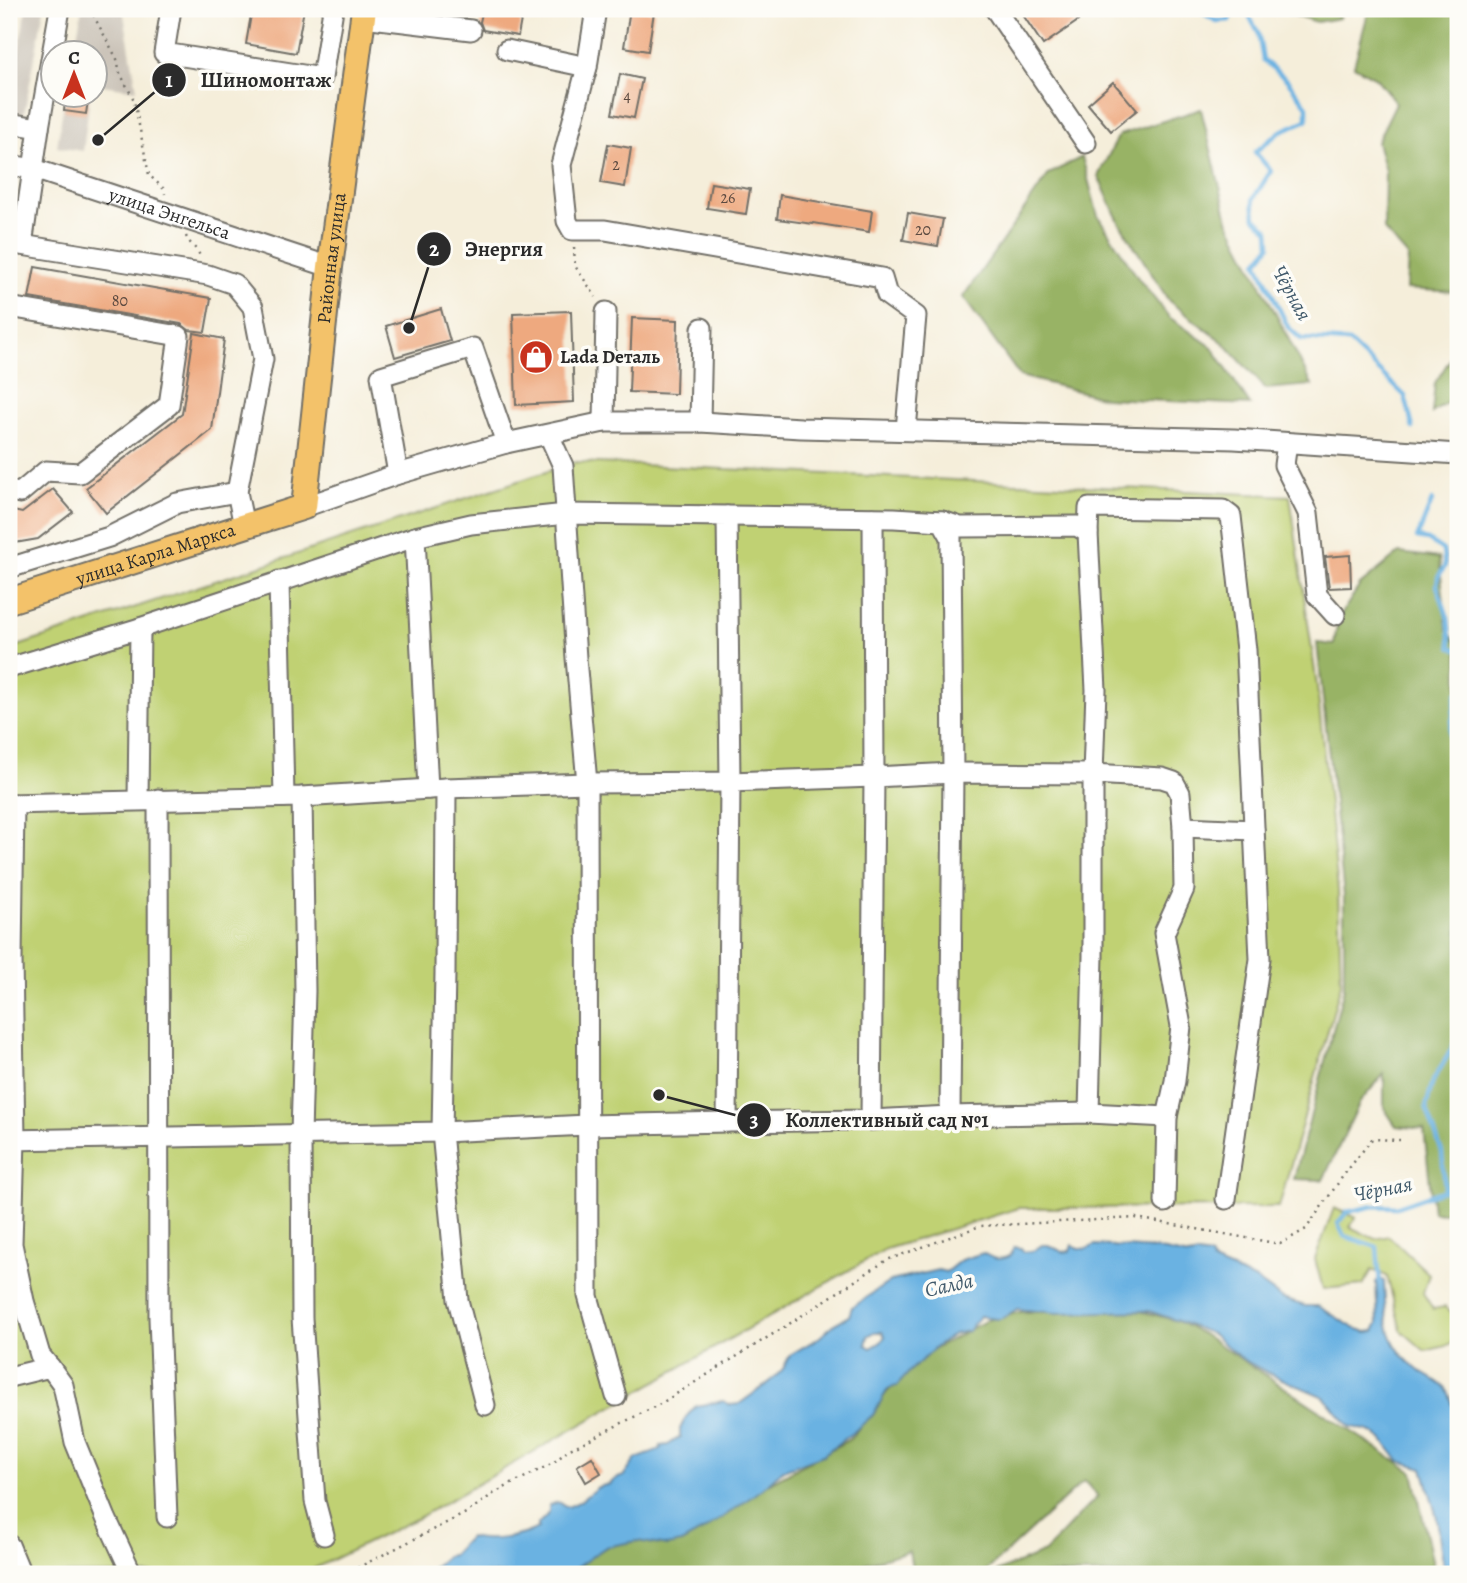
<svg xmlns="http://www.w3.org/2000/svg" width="1467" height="1583" font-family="Alegreya,serif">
<rect width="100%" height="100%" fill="#fdfcf7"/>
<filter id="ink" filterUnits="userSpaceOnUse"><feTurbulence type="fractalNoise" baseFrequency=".0143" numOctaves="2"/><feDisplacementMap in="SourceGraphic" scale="14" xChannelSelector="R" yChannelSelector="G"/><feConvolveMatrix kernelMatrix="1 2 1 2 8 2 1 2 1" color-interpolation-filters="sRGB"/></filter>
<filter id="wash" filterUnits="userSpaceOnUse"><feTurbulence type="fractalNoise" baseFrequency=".00686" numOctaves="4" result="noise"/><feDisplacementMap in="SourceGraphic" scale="28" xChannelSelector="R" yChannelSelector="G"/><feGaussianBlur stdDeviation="1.57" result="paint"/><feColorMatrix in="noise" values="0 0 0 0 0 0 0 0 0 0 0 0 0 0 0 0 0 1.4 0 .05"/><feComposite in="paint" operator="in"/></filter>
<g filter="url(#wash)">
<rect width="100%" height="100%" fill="#f5eeda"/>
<path fill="#cac3b8" d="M26,9H44L24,114L9,111V94H11Z
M82,9H123L137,90L95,84L94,52H74Z
M65,95H90L83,151L57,147Z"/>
<path fill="#c0d173" stroke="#767e4f" stroke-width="2" d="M576,462L1290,496L1317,686L1338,890L1341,984L1279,1207L1019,1208L886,1249L420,1517L303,1574H9V649Z
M1334,1208L1356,1218L1350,1227L1375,1239L1389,1236L1429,1274L1423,1293L1433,1309L1445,1307L1458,1319V1339L1446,1346L1425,1351L1401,1330L1387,1276L1372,1270L1363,1285L1323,1289L1315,1259Z"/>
<path fill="#98b365" stroke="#626f48" stroke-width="2" d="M1274,9H1342L1339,18L1317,22Z
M1369,9H1458V292L1406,289L1408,257L1384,230L1385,171L1377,142L1396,103L1376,78L1354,66Z
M1201,109L1228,220L1312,385L1266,389L1224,343L1169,301L1119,222L1098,176L1119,135Z
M1082,157L1098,216L1138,278L1169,317L1212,347L1250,405L1105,398L1020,376L963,297L1049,174Z
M1458,347V395L1432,413L1435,383Z
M1399,553L1439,558L1447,629L1458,645V1214L1433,1212L1424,1129L1396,1126L1384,1108V1074L1360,1102L1323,1180L1294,1179L1344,988V896L1317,643L1334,645L1338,619L1360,585Z
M1140,1311L1178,1321L1206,1336L1413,1472L1435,1574H994L996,1572L1045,1552L1098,1496L1084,1481L983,1574H913L909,1551L856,1566L855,1574H563L598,1551L612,1544L766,1485L850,1439L888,1391L931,1351L987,1320L1020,1312Z"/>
<path fill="#6bb2e2" stroke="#4b6e86" stroke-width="2" fill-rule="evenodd" d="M1042,1245H1048L1063,1252L1070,1251L1072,1245C1081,1249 1086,1251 1095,1245L1155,1249L1189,1256L1198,1254L1210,1256L1213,1262L1256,1280L1283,1299L1305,1306H1318L1354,1328L1367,1332L1374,1331L1378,1323L1376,1282L1380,1279L1384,1281C1386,1320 1385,1344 1418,1370C1427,1376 1439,1381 1446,1389C1452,1396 1451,1406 1458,1414V1574H1447L1443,1564L1437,1518L1423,1468L1399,1461L1382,1439L1369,1431L1349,1426L1324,1397L1268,1373L1242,1359L1212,1334L1178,1321L1149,1311L1056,1313L1017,1309C1000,1321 1000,1321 980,1316L968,1331L954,1334L936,1347L911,1370L897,1386L888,1389L873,1415L856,1430L823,1455L783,1470L763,1488L739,1506L703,1531L681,1543L667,1546L637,1541L606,1547L567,1574H421L429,1571L447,1556L452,1555L469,1537C490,1542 519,1538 538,1528V1524L549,1513V1505L558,1502L568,1507L579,1502L598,1487L610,1484L615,1479L624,1476L636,1459L660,1450L661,1446L668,1445L680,1437V1429L686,1417L696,1406L723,1401L731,1405L739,1404L771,1381L783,1369L790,1355L820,1337L834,1324L849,1316L852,1307L891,1281L938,1270L946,1272L961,1260L983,1253C993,1259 999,1261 1010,1256L1014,1247L1021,1248L1024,1252L1033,1251ZM875,1332H882L885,1336L881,1342L871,1348L866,1345L868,1336Z"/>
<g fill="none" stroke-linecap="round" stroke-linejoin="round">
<path stroke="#6bb2e2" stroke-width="4.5" d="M1200,9V11L1216,21L1230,20L1235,9
M1245,9L1258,32L1263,60L1287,80L1307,106V120L1281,131L1255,152L1271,171L1253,199L1255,218L1269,230L1270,246L1257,262L1288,327L1301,339L1349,342L1405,396L1413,428
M1432,501L1417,538L1428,540L1443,550L1445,566L1438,577L1437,586L1448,618L1451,647L1458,650
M1458,693L1457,694L1450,734L1458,811
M1380,1285L1377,1247L1344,1236L1338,1223L1347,1212L1374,1206L1396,1207L1445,1190L1442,1152L1426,1107L1433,1081L1458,1038"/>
</g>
<g id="blocks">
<path fill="#eea97f" d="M252,9H304L296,53L246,44Z
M483,9H523L518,36L483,30L480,22Z
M630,9L654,12L648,51L624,47Z
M1019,9H1069L1078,21L1043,45Z
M620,74L642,79L634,118L612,114Z
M1113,82L1137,110L1111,131L1088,104Z
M66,94H89L86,114L64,111Z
M608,144L631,148L625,187L601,183Z
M711,183L750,189L746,214L707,208Z
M780,195L872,211L869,232L814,223L813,224L777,219Z
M908,213L943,219L938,246L903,240Z
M35,267L211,298L205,332L189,330L181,324L29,298Z
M441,309L450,341L395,357L386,326Z
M571,311L574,402L516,405L513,313Z
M632,318L678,320L676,394L629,392Z
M194,333L224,339L212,430L106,513L86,488L182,414Z
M53,489L73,512L38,539L9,544V510L22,513Z
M1350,555L1351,587L1329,588L1325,557Z
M592,1457L601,1473L586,1482L577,1466Z"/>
</g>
</g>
<g filter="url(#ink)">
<use href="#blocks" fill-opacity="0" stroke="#726f68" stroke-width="2"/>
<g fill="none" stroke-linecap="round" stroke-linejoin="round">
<g stroke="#726f68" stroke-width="23">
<g id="minor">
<path d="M171,9L164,53L322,78L333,9"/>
<path d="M596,9L587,67L561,165L567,221L572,230H605L882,278L887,295L916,316L906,430"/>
<path d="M995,9L1086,143"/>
<path d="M363,17L471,30"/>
<path d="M507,50L587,67"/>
<path d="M9,123L39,128"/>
<path id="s1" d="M9,165L34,169L330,267"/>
<path d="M9,243L208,275L234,284L253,307L263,359L237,492L244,526"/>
<path d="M22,245L39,128L60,9"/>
<path d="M9,307L179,336L169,405L80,473L46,471L20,493L9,491"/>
<path d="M604,422L606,312"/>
<path d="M700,422L702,328"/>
<path d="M549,435L563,466L576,658L587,783L588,1296L616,1396"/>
<path d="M1287,443L1284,465L1308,513L1317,595L1335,615"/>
<path d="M398,474L381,376L473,348L506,443"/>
<path d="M304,507L398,474L506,443L604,422H700L801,428L1234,439L1458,454"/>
<path d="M727,516L894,518L942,521L951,537L953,773L950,1116"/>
<path d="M942,521L960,527L1077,526L1088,533L1096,690L1093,774V956L1089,1113"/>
<path d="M1088,533L1089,508L1223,510L1231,516L1246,650L1260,959L1226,1199"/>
<path d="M415,537L428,789"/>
<path d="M9,568L109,537L177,503L237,492"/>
<path d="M279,581L284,797"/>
<path d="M9,668L140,628L415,537L471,524L566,514L727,516L730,782L727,1122"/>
<path d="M446,788L445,973L442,1132L458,1300L485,1405"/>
<path d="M302,797L305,991L301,1135L302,1318L315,1501L324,1535"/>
<path d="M158,799L159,1318L167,1517"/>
<path d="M138,800L140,628"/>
<path d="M9,804L302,797L446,788L587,783L730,782L874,777L953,773L1093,774L1162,778L1174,782L1180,793L1183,827L1184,889L1164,933L1181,1026L1175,1081L1167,1117L1165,1202"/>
<path d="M14,804L12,959L15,1139L12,1244L24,1301L40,1355L50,1367"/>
<path d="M1183,827L1254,830"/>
<path d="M871,1120L874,777L873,518"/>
<path d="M9,1140L442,1132L587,1125L727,1122L871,1120L950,1116L1089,1113L1167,1117"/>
<path d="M9,1377L50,1367L63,1385L75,1442L106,1518L132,1574"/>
<path d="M9,1545L21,1574"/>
</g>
</g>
<g stroke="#726f68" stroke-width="28">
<g id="major">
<path id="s2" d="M9,601L304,507L330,267L364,9"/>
</g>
</g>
<path stroke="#726f68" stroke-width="2.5" stroke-dasharray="2 5" stroke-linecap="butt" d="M90,9L117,59L120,73L134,100L149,175L164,189L165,194
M186,236C189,244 197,248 200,256
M574,247L575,266L596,297
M1455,470L1458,479
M1458,506V527
M345,1574L466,1513L496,1492L553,1463L570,1449L660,1404L786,1326L887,1260L980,1226L1136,1218L1280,1244L1306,1229L1343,1176L1372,1139L1400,1140"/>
<use href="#minor" stroke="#fff" stroke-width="19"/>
<use href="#major" stroke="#f3c26a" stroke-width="24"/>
</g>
</g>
<defs>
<g id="shop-disc" transform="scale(1.75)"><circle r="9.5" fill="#c8321e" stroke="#fdfcf7"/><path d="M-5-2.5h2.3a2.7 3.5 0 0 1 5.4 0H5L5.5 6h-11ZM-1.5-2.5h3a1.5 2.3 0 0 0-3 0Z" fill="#fff"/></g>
</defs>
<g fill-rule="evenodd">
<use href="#shop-disc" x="536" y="357"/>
</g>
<g text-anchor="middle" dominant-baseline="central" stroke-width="7" stroke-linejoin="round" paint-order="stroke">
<g font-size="16" fill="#5c4a40">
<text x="627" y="96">4</text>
<text x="616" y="165">2</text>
<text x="728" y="198">26</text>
<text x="923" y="230">20</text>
<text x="120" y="301">80</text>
</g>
<g font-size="19" fill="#2b2b2b" stroke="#fdfcf7">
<text stroke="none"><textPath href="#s1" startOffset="168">улица Энгельса</textPath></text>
<text stroke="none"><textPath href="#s2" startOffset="560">Районная улица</textPath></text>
<text stroke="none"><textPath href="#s2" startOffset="154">улица Карла Маркса</textPath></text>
</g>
<g font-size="19" font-weight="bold" fill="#2b2b2b" stroke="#fdfcf7" text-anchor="start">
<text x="560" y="357">Lada Dеталь</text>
</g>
<g font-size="21" font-style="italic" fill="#415a6b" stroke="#fdfcf7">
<text transform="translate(1292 293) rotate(61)">Чёрная</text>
<text transform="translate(1383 1189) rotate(-11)">Чёрная</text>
<text transform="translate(949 1285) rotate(-12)">Салда</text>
</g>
</g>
<path fill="none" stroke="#2b2b2b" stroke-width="2.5" d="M98 140L169 80M409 328L434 249M659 1095L754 1120"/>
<g fill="#2b2b2b" stroke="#fdfcf7" stroke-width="2.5">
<circle cx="98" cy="140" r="7"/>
<circle cx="409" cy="328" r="7"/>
<circle cx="659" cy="1095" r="7"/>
<circle cx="169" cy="80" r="18"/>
<circle cx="434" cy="249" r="18"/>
<circle cx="754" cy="1120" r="18"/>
</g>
<g font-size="21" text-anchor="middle" font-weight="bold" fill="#fff">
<text x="169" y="87">1</text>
<text x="434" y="256">2</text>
<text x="754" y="1127">3</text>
</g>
<g font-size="21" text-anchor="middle" font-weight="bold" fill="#2b2b2b" stroke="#fdfcf7" stroke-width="7" stroke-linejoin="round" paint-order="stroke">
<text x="266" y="87">Шиномонтаж</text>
<text x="504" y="256">Энергия</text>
<text x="887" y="1127">Коллективный сад №1</text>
</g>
<rect width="1467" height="1583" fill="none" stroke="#fdfcf7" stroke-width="35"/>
<g transform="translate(74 74)"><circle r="33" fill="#fdfcf7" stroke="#a9a8a5" stroke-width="2"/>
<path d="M0-5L12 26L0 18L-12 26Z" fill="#c8321e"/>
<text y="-10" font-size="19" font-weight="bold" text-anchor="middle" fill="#2b2b2b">С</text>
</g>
</svg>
